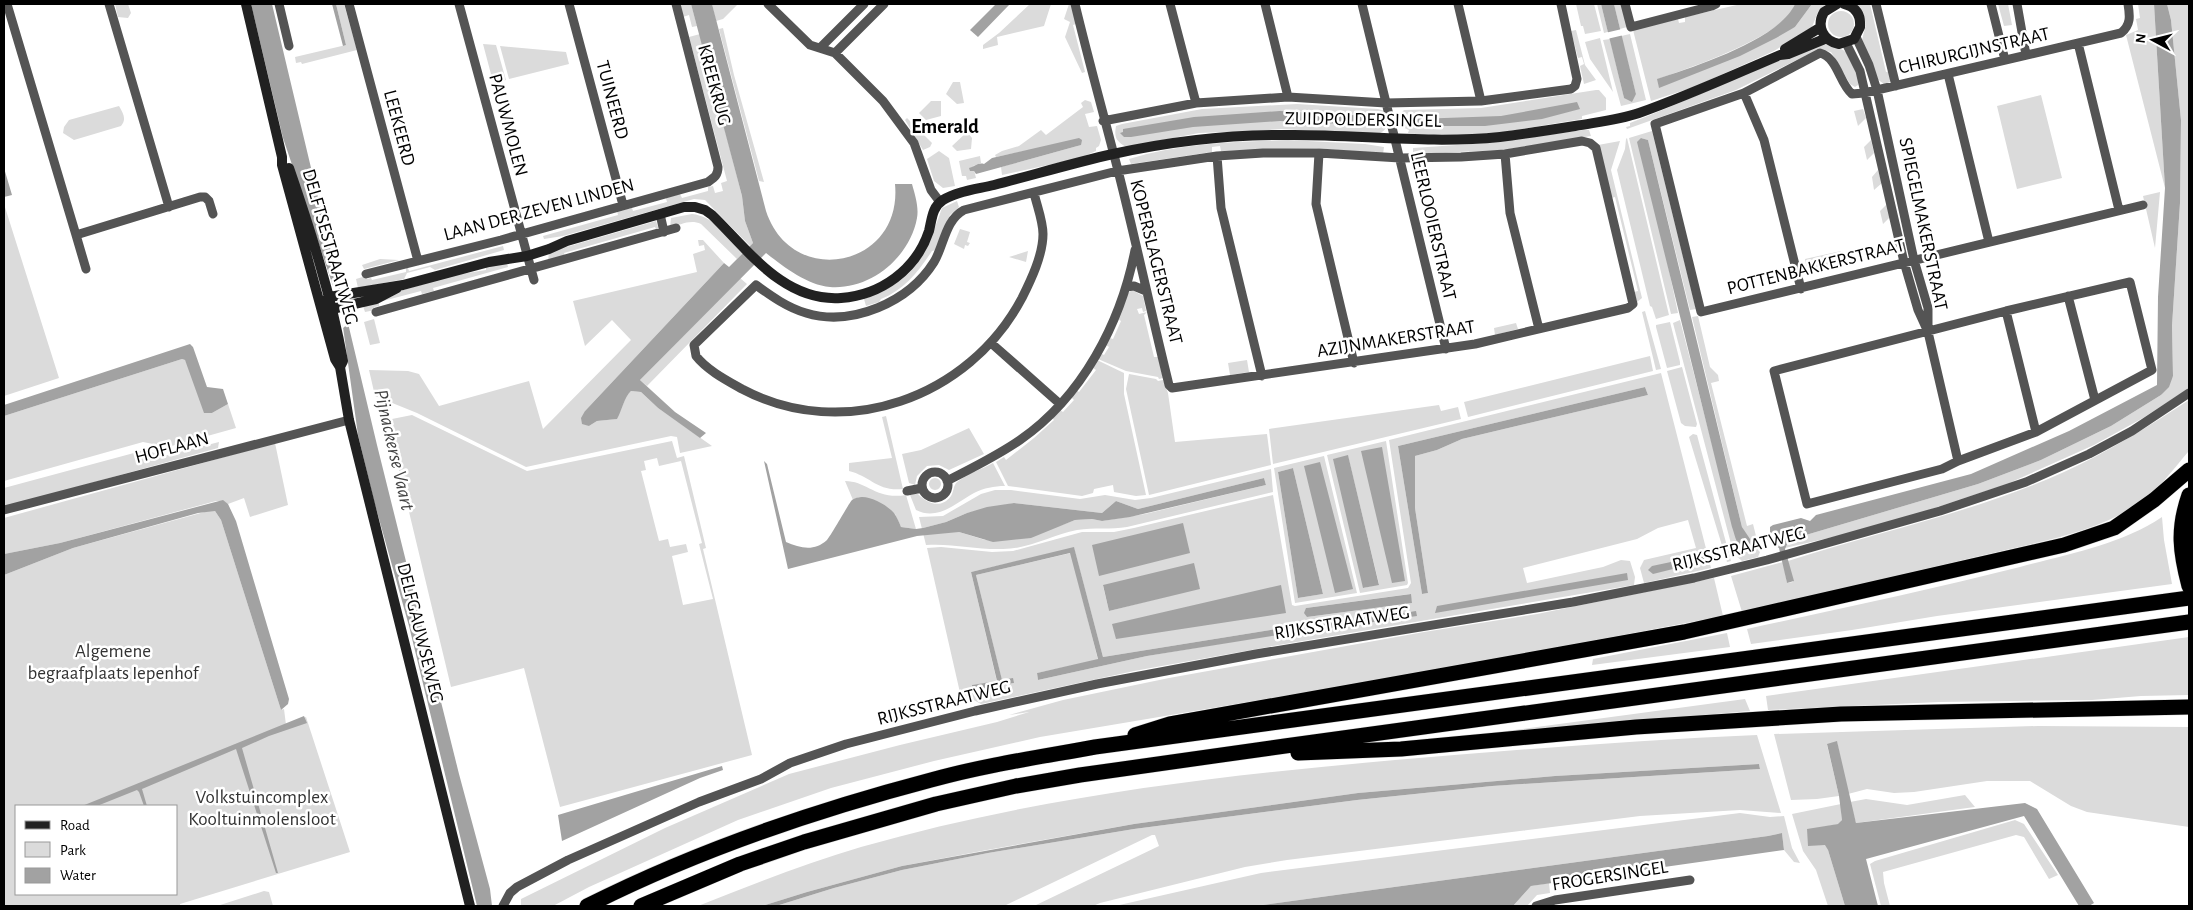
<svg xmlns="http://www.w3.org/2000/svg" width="2193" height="910" font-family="'Alegreya Sans',sans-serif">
<rect width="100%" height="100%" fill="#fff"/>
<path fill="#dbdbdb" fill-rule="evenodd" d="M115,4H128L131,13L128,18L118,17Z
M336,4H344L357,50L302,64L301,62L296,63L295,57L346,45Z
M679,4H691L697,26L692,27L689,15L683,17Z
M712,4H738L723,19L716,21Z
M1030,4H1051L1044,26L997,37L998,45L983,49V45L999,33Z
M1069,4H1071L1076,24L1073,25L1085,72L1082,73L1065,37L1070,22L1064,19Z
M1576,4H1594L1601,31L1585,34L1583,26H1581Z
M1597,4H1601L1608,32L1604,33Z
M1614,4H1622L1627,27L1620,29Z
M1741,4H1795C1793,8 1791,14 1787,17C1762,43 1693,67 1658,79L1659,87L1795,27L1812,4H1826L1818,12L1812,27L1774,51L1694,87L1651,101L1633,30L1678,19L1679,23L1685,22V17Z
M1856,4H1870L1886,72L1892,71L1893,77L1890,82L1884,84L1877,79L1862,40L1866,24L1861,10Z
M1998,4H2008L2012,25L2004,26Z
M2138,4H2154L2165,188L2126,35L2138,30L2136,19L2140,18Z
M2167,4H2189V388L2143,418L2094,445L2007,484L1881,526L1785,548L1789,540L1978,484L2041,460L2111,426L2161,395L2173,376L2172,326L2180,203L2181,120L2171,20Z
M1828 24a13 13 0 1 1 26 0a13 13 0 1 1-26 0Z
M723,28L734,75L764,182L759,181L719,29Z
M1576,30L1585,65L1596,80L1584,84L1580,66L1584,64L1582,57L1578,58L1571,31Z
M700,34L742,196L745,221L753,243L750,246L705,200L694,199L563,236L544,239L543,236L618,215L617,211L632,208L633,211L667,202L666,198L680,194L682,198L708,191V187L713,186L715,193L723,191L721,183L727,181L689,37Z
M1630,34L1646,100L1621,106L1603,40L1610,39L1624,98L1636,94L1621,36Z
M1600,38L1613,92L1590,59L1585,42Z
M483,44L496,45L506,80L500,82L499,77L492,78Z
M1823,44C1830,46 1837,47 1843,50C1852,56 1861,74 1858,85L1855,87L1850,84L1831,52L1817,50L1736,90L1627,129L1626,127L1630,126V123C1695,98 1758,67 1823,44Z
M500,46L566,52L569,64L509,79Z
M953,82H960L964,103L957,104L946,94Z
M1596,90H1599L1606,98V110L1582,116V119C1525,128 1466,142 1408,133L1409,130L1400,126L1398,116L1404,110L1481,108Z
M2041,95L2062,178L2017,189L1997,106Z
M1085,100L1091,102L1094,112L1085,114L1089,127L1097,126L1101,140L1099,146L1096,148V151L1080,158L1002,175L1001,167L1081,145L1024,151L996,157L995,155L1002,151L1019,146L1041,130L1046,135L1083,107L1081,103Z
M931,101H941V116L926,120L919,113Z
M1297,104L1378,109L1385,111C1389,122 1388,132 1376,134L1281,129L1253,131L1199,133L1126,147C1116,141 1114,138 1116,126L1122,124L1202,109Z
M119,106C123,113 127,119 121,126L74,140L63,133L64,127L69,120Z
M1863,109L1866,118L1858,126L1854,111Z
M907,118L932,143L930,147L923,150L905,120Z
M1583,130H1589L1591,136L1503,150L1413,154V148L1486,143Z
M1652,131L1696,309L1690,310L1648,140L1641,138L1678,313L1671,314L1629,138Z
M967,132L972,138L971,149L957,151L952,146Z
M1627,138L1669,315L1656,319L1652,307L1650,306L1617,170L1625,149L1626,139Z
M1288,140L1365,144L1384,147L1383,154L1316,148L1221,151L1220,146L1212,147V152L1131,164L1129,159C1181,143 1234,142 1288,140Z
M1871,140L1874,153L1867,160L1864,147Z
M1620,141L1611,170L1642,298L1637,302L1634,292L1638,291L1615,197L1611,198L1598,145Z
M939,151L949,158L955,186L943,188L934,181L927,159Z
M980,156L981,163L973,166L976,178L967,180L966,176H962L959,161Z
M1878,170L1882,183L1874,190L1872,177Z
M2160,192L2155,248L2143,196Z
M957,201L959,207L950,215L936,250L932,251C918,272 904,290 881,299L879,302L866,306L864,299C917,279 924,258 942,208Z
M4,204L59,378L4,396Z
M1887,204L1890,217L1883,224L1880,211Z
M692,214C714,216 729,238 743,253L737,259L701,224C690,219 680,225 670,228L671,218Z
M656,221L659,230L657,231L655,227L564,253L565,256L548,261L549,252Z
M960,229L970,232L967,242L970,243L968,246L965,245L964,249L954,244Z
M698,240H703L724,263L585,411L589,426L597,421L616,419C622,410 624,398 631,391L641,392L658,408L712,446L680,453L677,437L671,436L526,467L417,413L375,396L369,370L408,371L419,374L439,406L529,381L543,429L631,340L612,320L585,346L573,301L697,272L693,254L705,250L704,245L699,246Z
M503,246L504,250L435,270L430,267L407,273L404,279L358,288L356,279L366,276L367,279L371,278L372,280L406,272V268H408L409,271Z
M1028,251L1026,262L1009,257Z
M1841,251L1843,262L1807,270L1805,259Z
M380,259L399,260L364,269L362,265Z
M507,263L508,267L433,288L434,291L422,294L421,291L379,302V306L374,307L375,310L365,312L363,306L396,292L455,275L486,270V267Z
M740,278L747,284L647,386L640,380Z
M1132,290L1143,296L1146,311L1143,312L1142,308L1137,309L1139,314L1147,312L1144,315L1154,357H1158L1163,378L1159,379L1158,377L1126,371L1098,359L1102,354L1104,355L1109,347L1106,345L1110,338L1113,339L1121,321L1118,319L1127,294Z
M1645,311L1661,369L1656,370L1642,312Z
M1698,316L1710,367L1718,375L1719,381L1711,383L1747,526L1753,524L1760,552L1758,557L1742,561L1734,554L1730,540L1673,323L1680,320L1738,545H1750L1742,527L1692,317Z
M374,319L380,343L370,345L364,322Z
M1670,322L1680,362V365L1667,368L1656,327V325Z
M1516,323L1518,329L1495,335L1494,328Z
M1650,356L1653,371L1468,417L1464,402Z
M182,359L185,360L212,413L228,404L236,428L168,447L143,442L4,481V416Z
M1097,360L1124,373V394L1146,495L1136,496L1114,492L1113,485L1094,489L1093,493L1082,496L1008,486L996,462L1004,457L1006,460L1034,438L1054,420L1052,418L1060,410L1063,412L1074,400L1071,397L1076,390L1079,392L1096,370L1093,368Z
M1247,360L1249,372L1230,375L1228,363Z
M1682,367L1697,424L1696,427L1685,426L1681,423L1667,371Z
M1661,373L1711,568L1644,583L1640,568L1644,560L1696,548L1688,520L1658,528L1637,539L1523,568L1527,583L1603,567L1621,560L1630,561L1635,577L1634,585L1273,646L1134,671L981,704L970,698L961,697L927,548L941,547L992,552L1013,551L1082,532H1114L1134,528L1273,495L1292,605L1295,606L1408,588L1411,583L1389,440ZM1645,387L1648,395L1462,439L1437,450L1415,456V508L1428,593L1422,594L1398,446ZM1074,548L1103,657L1289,627L1290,632L1147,656L1038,680L1037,673L1098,660L1071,553L976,575L1002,681L1014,683L972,690V685L997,682L971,572ZM1103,586L1200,588L1109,611ZM1410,594L1412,603L1307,617L1306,608ZM1415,611L1309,630V626Z
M1129,374L1156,379L1158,381L1163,380L1168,393L1175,442L1267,434L1271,465L1149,495L1126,389Z
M2189,400V450L2188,452C2172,471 2158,490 2138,504C2093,534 2036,542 1984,555C1904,574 1823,593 1742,612L1731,576L1783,562L1787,583L1793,582L1788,561C1880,531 1976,512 2064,472C2108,452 2149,426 2189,400Z
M1439,405L1441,411L1458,407L1461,419L1273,464L1269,429Z
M412,415L527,471L672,441L677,458L684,456L706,548L703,549L752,755L560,807L524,668L451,687L387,420ZM657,458L659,466L681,461L702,543L699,544L713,599L683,605L672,556L688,552L686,544L670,547L668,539L659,541L641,471L646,470L644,461Z
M886,416L903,489C878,492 870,476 849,471V463L892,458L882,417Z
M969,428L984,454L949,470L939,465L927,466L917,476L915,485L909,483L902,454L921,450Z
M1693,434L1697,435L1731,561L1727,562L1689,437Z
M1386,441L1408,583L1407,585L1360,593L1327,455ZM1348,456L1379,584L1364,588L1334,459Z
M219,442L218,448L4,507V488L145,450L164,456Z
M275,443L288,505L250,517L244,498L228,504L223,501H216L60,543L4,554V518Z
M1324,456L1357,593L1295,603L1274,468ZM1293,468L1323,594L1298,598L1278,472Z
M993,463L1005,486C994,486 984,488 974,493C956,503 938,521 916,510L910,495L917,493C926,503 941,510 951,496C954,491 953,486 957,482C967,474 982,469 993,463Z
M1271,469L1273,492L1127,527C1111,530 1094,527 1077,530C1052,535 1029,549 1003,549C977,550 952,543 926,545L919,517L943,516L981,494L995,490H1011L1080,499L1105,495L1135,500L1151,498ZM1264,478L1266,485L1145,514L1102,521L1092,519L1075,520L1062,525L985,540L959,532L923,528L946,522L967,513L1014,503L1102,513L1116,501L1138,509Z
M929 484a6 6 0 1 1 12 0a6 6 0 1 1-12 0Z
M845,481C867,481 876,500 906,495L916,529L901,527L895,514L859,497L853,500Z
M208,511H215L221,520L281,710L284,709L286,725L306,717L350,852L180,904V906H4V575L73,548ZM16,806H176V894H16Z
M2162,517L2164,540L2172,584L1937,616L1852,630L1751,644L1747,629C1838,609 1929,590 2020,567C2068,554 2120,545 2162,517Z
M1714,578L1723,616L1439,670L1040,737L934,761L831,788L738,820L589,887L553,906H521V899L665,828L789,774L900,745L997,722L1029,712L1009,715L1063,700L1169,678L1424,632L1537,614Z
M1727,633L1730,647L1592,665L1593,659Z
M2189,637V695L2141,696L2092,700L1939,702L1768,710L1766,696Z
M1745,699L1750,711L1485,734Z
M2038,726L2189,727V827L2087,812L2071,806L2030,781H1987L1914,792L1894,793L1867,789L1848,794L1837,742L1827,745L1839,796L1817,799L1791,800L1774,734Z
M1757,735L1781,813L1740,810L1640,816L1287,860L1245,867L1100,903L1093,906H1034L1159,846L1155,835H1152L1004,906H776L834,888L902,870L988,853L1134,829L1357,800L1492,786L1760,769L1759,764L1555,776L1358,793L1134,824L987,850L902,866L807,892L762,906H698C752,885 806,863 861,847C1035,797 1215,776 1395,760C1515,750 1636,740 1757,735Z
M1965,795L1975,807L1856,823L1850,802L1866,799L1907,805Z
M1841,804L1842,820L1839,824L1807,830L1826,845L1828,850L1845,906H1828L1816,870L1803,851L1792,814Z
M1740,813L1770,817L1784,816L1792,848L1800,863L1794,862L1784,850L1782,833L1768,836L1256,906H1115L1261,873Z
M2015,820L2024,824L2058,875L2049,879L2024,837L2016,835L1883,872L1884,883L1890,906H1881L1870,864L1875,861Z
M1549,883L1550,893L1537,895L1527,906H1513L1531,886Z
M264,891L269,892L273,906H217Z"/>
<path fill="#a2a2a2" d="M251,4H272L377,445L459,774L490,889L492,906H477L409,626L374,501L358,435L343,327L333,286L283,138Z
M332,4H336L346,45L343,46Z
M691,4H712L766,211C792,290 903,267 895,184H912C915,195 919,207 917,218C910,257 871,290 830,287C807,285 784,267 766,253L640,380L675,412L706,433L700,438L658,408L641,392L631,391C624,398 622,410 617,419L597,421L589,426L582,424L581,418L585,411L724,263L729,267L753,243L745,221L742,196Z
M996,4H1010L978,37L970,30Z
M1601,4H1614L1636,94L1632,102L1624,98Z
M1795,4H1812L1795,27L1776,38L1740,56L1659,88L1657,79C1694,67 1779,40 1795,4Z
M2154,4H2167L2171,20L2181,120L2180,203L2172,326L2173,376L2169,387L2161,395L2111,426L2041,460L1978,484L1789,540L1785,549L1794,581L1787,583L1779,548L1773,544L1772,539H1770V527L1773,525L1801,518L1810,521L1816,515L1971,474L2069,431L2157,385L2158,297L2165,188Z
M1577,102L1580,109L1542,119L1485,126H1418L1416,119L1501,116Z
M1280,111L1368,116L1370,123L1368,125L1280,121L1193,127L1131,137H1124L1120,133L1123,132V129L1194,117Z
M1079,138L1082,140L1081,145L976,174L974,171H970L969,168C974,167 978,162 984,164L992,158Z
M1641,138L1648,140L1742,527L1750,539V550C1736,549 1736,538 1732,527L1637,142Z
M4,168L12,195L4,197Z
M190,344L193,347L207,387L223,389L228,404L212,413H204L185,360L182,359L4,416V405Z
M1645,387L1648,395L1462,439L1437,450L1415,456V508L1428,593L1422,594L1398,446Z
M1382,447L1405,581L1392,583L1361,451Z
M1348,455L1379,585L1363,588L1333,459Z
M764,461L767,464L786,542C800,548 814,552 827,540C832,534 849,503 852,500C864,491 886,504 894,513C897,517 899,522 901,527L916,529L923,528L946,522L967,513L987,507L1014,503L1102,513L1116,501L1138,509L1264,478L1266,485L1130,517L1102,521L1092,519L1075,520L1031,538L993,542L959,532L917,536L788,569Z
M1320,462L1353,589L1335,593L1304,466Z
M1293,468L1323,594L1298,598L1278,472Z
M223,500L228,504L236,521L289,699L288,704L281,710L221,520L215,511L198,513L73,548L4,575V554L60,543Z
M1183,523L1190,553L1099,576L1092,545Z
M1074,547L1103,657L1289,627L1290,633L1147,656L1038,680L1037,673L1098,659L1070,553L976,575L1002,680L1013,678L1014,683L972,690V685L997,681L971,572Z
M1704,555L1705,561L1653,574L1648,570L1652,566Z
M1194,563L1200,589L1109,611L1103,585Z
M1627,573L1628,580L1435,613L1437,606Z
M1281,585L1286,613L1116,639L1112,624Z
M1411,594L1412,603L1307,617L1304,613L1306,608Z
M1416,611L1417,616L1309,631L1308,626Z
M304,716L307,723L269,736L242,748L278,873H276L236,749L142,789L147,806H144L139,792L137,790L97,806H82Z
M1837,741L1856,823L2025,803L2037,809L2094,903L2089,906H2079L2024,816L1866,859L1878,906H1845L1828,850L1825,845L1808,846L1807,829L1838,824L1842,820L1839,796L1827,744Z
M1759,764L1760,769L1492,786L1357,800L1134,829L988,853L902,870L834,888L776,906H762L807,892L902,866L1134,824L1358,793L1555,776Z
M722,766L723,770L700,778L562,841L558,815Z
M1782,833L1784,850L1531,886L1513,906H1256L1768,836Z"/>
<path fill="#fff" d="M1622,29L1624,35L1607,39L1605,33Z
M332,286L341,289L349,323L343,328Z"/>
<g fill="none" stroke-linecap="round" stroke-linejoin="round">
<g stroke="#dbdbdb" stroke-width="16">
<path id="highway" d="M2189,495C2177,529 2180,552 2189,586
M1135,735L1170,724L1684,632L2064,545L2114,528L2154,500L2189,470
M1298,753L1401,749L1636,727L1841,714L2189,707
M587,906C696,851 813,811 931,780C985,765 1040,757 1095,747L2189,598
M641,906L740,864L804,842L936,804L1016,786L1080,775L1285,746L2189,622"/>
</g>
<path stroke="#545454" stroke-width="9" d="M7,4L76,235L200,197H205L209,201L213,214
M109,4L169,207
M279,4L289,46
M349,4L418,261
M459,4L534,280
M569,4L623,205
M768,4L810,45L835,53L883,101L914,143L931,190L940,202
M1170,4L1196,103
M1265,4L1288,97
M1362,4L1446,349
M1458,4L1481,101
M1625,4L1631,27L1712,6L1716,4
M1876,4L1896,86
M1991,4L2005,60
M2017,4L2026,55
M2128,4C2130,16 2131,25 2121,33L1864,93L1852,94C1839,83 1838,58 1820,53L1744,93L1655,124L1701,312L2143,205
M1856,37L1869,65L1877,90L1914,260L1928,308V329
M1846,43L1860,71L1904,262L1918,310L1928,332L1958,461
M2078,43L2119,210
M820,48L864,4
M835,53L884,4
M1948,74L1989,242
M1744,93L1764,140L1801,289
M1103,121L1196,103L1288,97L1386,103L1481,101L1571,89L1575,86L1577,79L1561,4
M1319,153L1316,204L1354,363
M1505,154L1510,213L1539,329
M1217,156L1221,208L1262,376
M1034,193C1037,206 1043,221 1043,234C1043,255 1031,280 1022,298C969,398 844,443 742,389C726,380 707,370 696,356L694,345L756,285C771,296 788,308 806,313C852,327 909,302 934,262C944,246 945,220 964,210L1117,171L1217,156L1263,153H1319L1400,158L1461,157L1505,154L1582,141L1590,143L1596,148L1633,304L1628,308L1475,344L1172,388L1169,385C1150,309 1134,231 1114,155C1101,105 1087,54 1075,4
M660,214L664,232
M76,235L86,269
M366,274L501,240L708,182C715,177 718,175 718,167L676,4
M2130,282L2152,370L2036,432L1958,461L1942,469L1807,504L1774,371L2006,311Z
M1126,287L1134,286L1146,291
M2068,296L2095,400
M2006,311L2036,432
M376,312L676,228
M991,343L1060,404
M922 485a13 13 0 1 1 26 0a13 13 0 1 1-26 0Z
M947,481C972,468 997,456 1020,440C1082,397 1121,323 1135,250
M907,491L922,488
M4,510L349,420
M503,906L510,893L517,887L568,860L699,802L761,779L790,763L846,744L975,711L1097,684L1256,654L1573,602L1694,578L1767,560L1940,511L2026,482L2089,454L2132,431L2189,393
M1536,906L1555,900L1690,880"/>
<path stroke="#212121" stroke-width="10" d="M246,4L282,157V165L335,359L340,367L349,420L470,906
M1837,4L1824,12C1816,26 1823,41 1839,44L1854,39L1860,27C1861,15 1856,7 1844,4
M1785,49L1821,27
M289,168C311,232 331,295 343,361L340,367
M321,306L329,297L403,285L489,262L527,256L549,249L567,241L684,207H695L705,210L712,215C749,251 784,302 841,298C881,295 916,270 929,231C932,219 932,207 943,200C957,191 978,189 994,185C1033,175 1073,163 1113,154C1172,141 1234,134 1294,135C1363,135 1431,144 1500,137C1525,134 1550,130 1575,126C1597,122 1618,120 1639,113C1687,96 1733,75 1780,55L1788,54L1827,38
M326,307L332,309L376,299L397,288"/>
<use href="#highway" stroke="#000" stroke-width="15"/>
</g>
<g text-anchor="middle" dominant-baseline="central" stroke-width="5" stroke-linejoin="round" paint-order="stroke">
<g font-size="19" fill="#000" stroke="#fff">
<text transform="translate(1974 51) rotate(-13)">CHIRURGIJNSTRAAT</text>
<text transform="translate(714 85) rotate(75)">KREEKRUG</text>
<text transform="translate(612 100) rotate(75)">TUINEERD</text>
<text transform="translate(1363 120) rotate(1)">ZUIDPOLDERSINGEL</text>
<text transform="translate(508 125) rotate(75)">PAUWMOLEN</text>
<text transform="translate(399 128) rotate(75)">LEEKEERD</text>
<text transform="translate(539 210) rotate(-15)">LAAN DER ZEVEN LINDEN</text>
<text transform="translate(1923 224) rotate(78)">SPIEGELMAKERSTRAAT</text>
<text transform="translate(1433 226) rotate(77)">LEERLOOIERSTRAAT</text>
<text transform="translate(330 247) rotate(74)">DELFTSESTRAATWEG</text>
<text transform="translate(1156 262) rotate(76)">KOPERSLAGERSTRAAT</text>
<text transform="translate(1816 267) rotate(-14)">POTTENBAKKERSTRAAT</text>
<text transform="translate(1396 339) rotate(-9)">AZIJNMAKERSTRAAT</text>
<text transform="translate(172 448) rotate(-15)">HOFLAAN</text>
<text transform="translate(1739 549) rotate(-14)">RIJKSSTRAATWEG</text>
<text transform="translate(1342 623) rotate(-9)">RIJKSSTRAATWEG</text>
<text transform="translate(420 633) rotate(76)">DELFGAUWSEWEG</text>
<text transform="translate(944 703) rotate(-14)">RIJKSSTRAATWEG</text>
<text transform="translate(1610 876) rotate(-9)">FROGERSINGEL</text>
</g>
<g font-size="19" fill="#323232" stroke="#fff">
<text x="113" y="651">Algemene<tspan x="113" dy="22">begraafplaats Iepenhof</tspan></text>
<text x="262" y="797">Volkstuincomplex<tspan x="262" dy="22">Kooltuinmolensloot</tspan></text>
</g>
<g font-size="20" font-weight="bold" fill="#000" stroke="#fff">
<text x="945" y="127">Emerald</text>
</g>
<g font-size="20" font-style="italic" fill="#434343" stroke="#fff">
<text transform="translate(394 450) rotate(77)">Pijnackerse Vaart</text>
</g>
</g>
<rect width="2193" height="910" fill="none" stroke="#000000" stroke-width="10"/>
<rect x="15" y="805" width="162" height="90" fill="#ffffff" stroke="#999999"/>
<rect x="25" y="821" width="25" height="8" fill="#212121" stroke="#999999"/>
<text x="60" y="830" font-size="15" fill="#000000">Road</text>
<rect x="25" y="842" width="25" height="15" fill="#dbdbdb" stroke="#999999"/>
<text x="60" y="855" font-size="15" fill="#000000">Park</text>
<rect x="25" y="868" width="25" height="15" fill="#a2a2a2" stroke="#999999"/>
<text x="60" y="880" font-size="15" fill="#000000">Water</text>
<g transform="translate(2153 40) rotate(277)" stroke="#ffffff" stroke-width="4" paint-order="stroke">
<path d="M0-4L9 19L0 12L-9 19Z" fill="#000000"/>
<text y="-8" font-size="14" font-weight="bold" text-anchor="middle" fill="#000000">N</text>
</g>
</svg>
